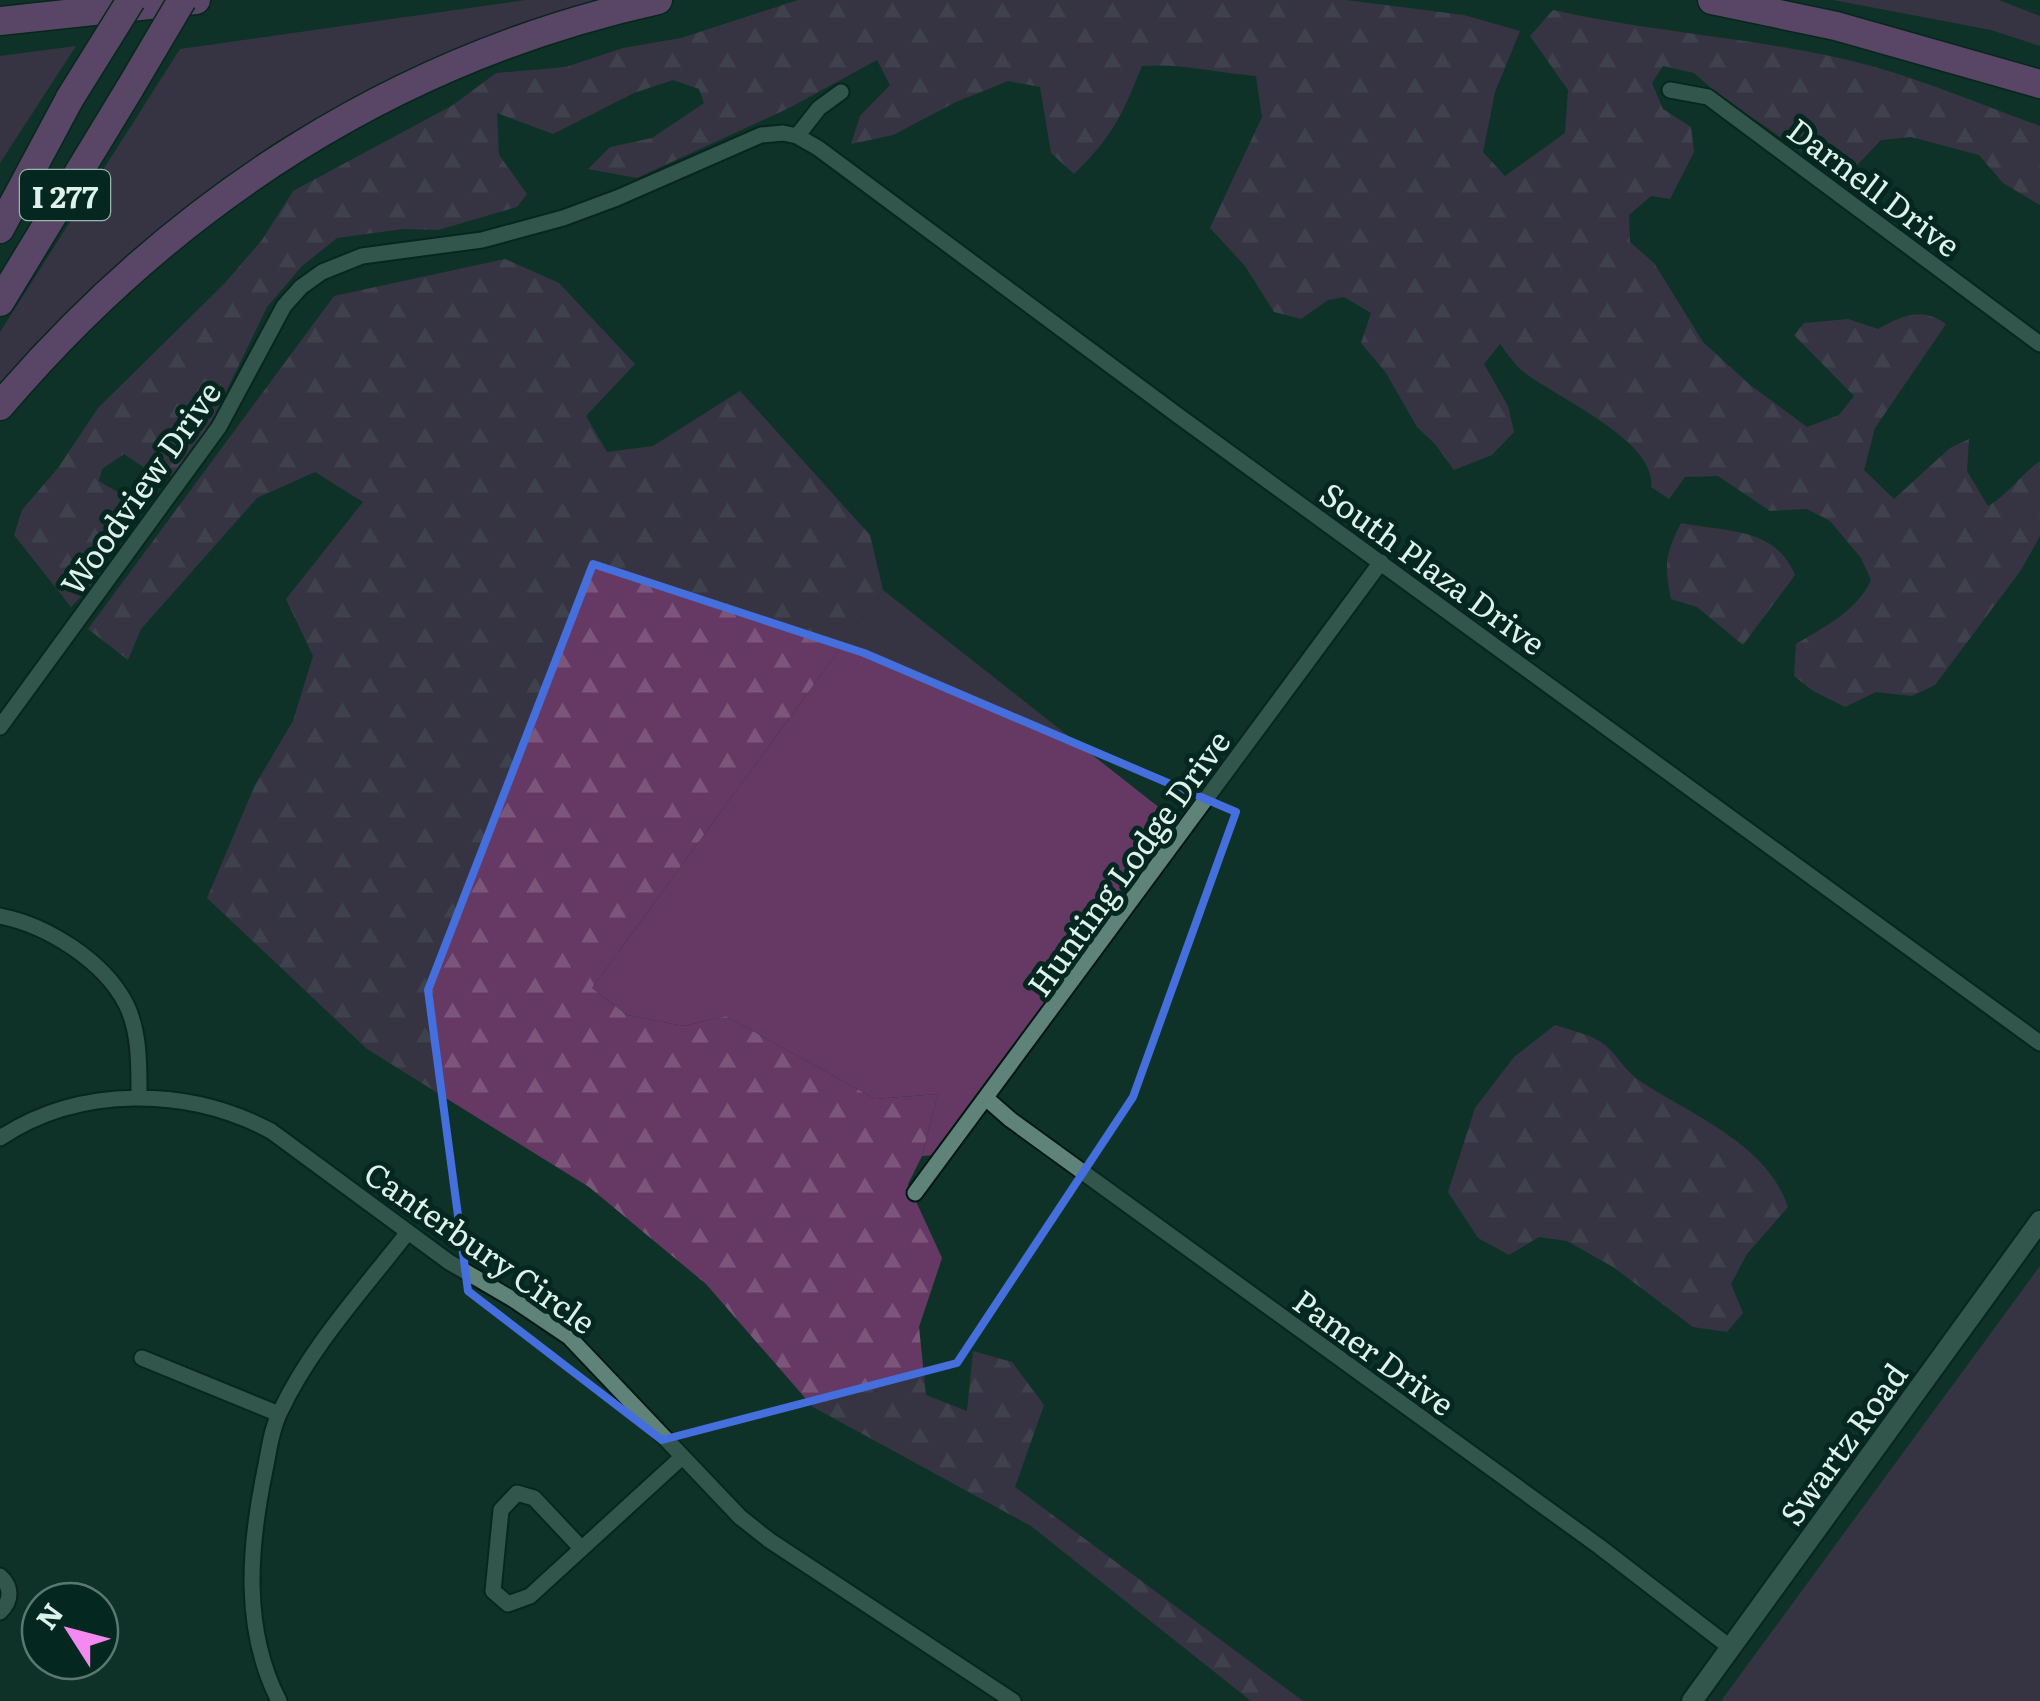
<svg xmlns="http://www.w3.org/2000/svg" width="2040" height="1701" font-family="Literata,serif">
<defs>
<pattern id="forest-firs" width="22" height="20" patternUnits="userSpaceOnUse" patternTransform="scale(2.5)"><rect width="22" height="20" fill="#663964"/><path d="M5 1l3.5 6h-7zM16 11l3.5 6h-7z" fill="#7b567a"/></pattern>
</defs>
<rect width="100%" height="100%" fill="#0f3228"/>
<path fill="#663964" d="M525,0H640L284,148L0,397V332L180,49Z
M1833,0H1999L2040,16V46L1991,30Z
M76,46L0,163V56Z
M883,590L1175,820L937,1155L922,1156L938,1094L875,1099L726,1016L684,1026L627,1015L592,988Z
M2040,1266V1701H1721Z"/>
<path fill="url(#forest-firs)" d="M798,0H1346L1464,15L1520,31L1495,92L1483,152L1505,176L1565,133L1568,90L1530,36L1553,10C1659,34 1769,38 1875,67C1931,83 1985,106 2040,126V205L2003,183L1979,155L1911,137L1881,140L1843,180L1718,94L1694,73L1663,66L1652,83L1663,109L1691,127L1694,152L1670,199L1651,196L1629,215L1630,242L1654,263L1703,342L1749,384L1807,427L1839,415L1854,396L1794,335L1804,323L1848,319L1878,329C1902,316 1921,306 1946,324L1875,428L1864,470L1894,499L1950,448L1969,439L1967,471L1988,506C2009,494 2020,475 2040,461V536L2021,570L1935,685L1912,696L1876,692L1845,707L1813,691L1794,676L1796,644C1824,627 1857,611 1871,580L1861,558L1830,521L1807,509L1770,511L1718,476L1685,477L1669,499L1651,487C1658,440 1552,396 1520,369C1513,362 1506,352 1500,344L1484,364L1508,406L1514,432L1492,455L1454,470L1435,444L1417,427L1386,373L1361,343L1371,313L1344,297L1328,300L1301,319L1274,312L1245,266L1210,228L1262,117L1256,76C1218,73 1180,63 1142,66C1122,115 1113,136 1074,174L1051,153L1040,87L1008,81L956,102L893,135L851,144L860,116L890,85L877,60L789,108L637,178L588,169L610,147L652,138L704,103L699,89L673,80L634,93L553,134L497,113L499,155L527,194L517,207L438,230L403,229L337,238L302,266L267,307L211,423L173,476L155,475L124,454L102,469L99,481L121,494L142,500L90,587L71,607L14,535L22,510L58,468L98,408L224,284L262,240L293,191L453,105L496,73L566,67L623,48L681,38Z
M505,259L559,283L635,364L586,416L607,452L653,446L740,391L870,535L883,590L592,988L627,1015L684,1026L726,1016L875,1099L938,1094L922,1156L908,1184L942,1258L919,1327L926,1395L967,1411L973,1351L1012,1362L1044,1405L1015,1487L1303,1701H1251L1031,1526L813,1407L706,1284L589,1187L367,1049L207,898L255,785L293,721L313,656L286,599L363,502L315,472L257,498L141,629L128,660L88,629L334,296Z
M1681,523C1724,532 1775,526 1795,575L1743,645L1697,607L1671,599C1664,564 1665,555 1681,523Z
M1555,1025C1570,1030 1593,1035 1605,1045C1617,1055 1625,1070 1637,1079C1690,1115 1766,1142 1788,1207L1747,1254L1731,1284L1743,1313L1727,1332L1693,1327L1613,1267L1567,1241L1539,1237L1509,1255L1478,1238L1448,1192L1475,1108L1514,1057Z"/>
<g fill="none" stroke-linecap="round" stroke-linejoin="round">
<g stroke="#001812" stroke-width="19">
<path id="minor" d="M1670,90L1708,97L2040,344
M797,136L819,108L841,92
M0,727L219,427L284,306L301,287L322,272L362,256L482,240L563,218L617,198L761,135L783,133L797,136L818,148L1176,414L2040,1043
M0,916C47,925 104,961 126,1004C140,1032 139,1067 139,1097
M987,1099L1011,1120L1600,1547L1731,1648
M0,1138C80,1085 188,1087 271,1131L449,1262L514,1300L569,1337L740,1517L769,1540L1013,1701
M915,1193L1381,562
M142,1358L279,1414
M581,1548L534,1498L517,1493L501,1510L493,1591L508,1604L530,1596L682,1457
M0,1576C12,1587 12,1600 0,1612
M279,1701C242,1629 249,1547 265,1470C269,1451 271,1430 280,1412C311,1346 364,1289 408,1232"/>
</g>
<g stroke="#001812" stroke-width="24">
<path id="tertiary" d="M1692,1701L2040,1221"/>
</g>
<g stroke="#001812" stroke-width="31">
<path id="motorway" d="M1712,0L1836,26L2040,84
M0,21L196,0
M0,229L70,98
M0,302L130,88
M0,406C174,202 395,58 658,0"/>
</g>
<use href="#minor" stroke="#5f8378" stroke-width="15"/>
<use href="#tertiary" stroke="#5f8378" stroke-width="20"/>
<use href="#motorway" stroke="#b460b1" stroke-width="28"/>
<g stroke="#001812" stroke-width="31" stroke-linecap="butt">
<path id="motorway-bridge" d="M130,88L182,0
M70,98L131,0"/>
</g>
<use href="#motorway-bridge" stroke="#b460b1" stroke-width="28"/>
</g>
<path d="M0 0H2040V1701H0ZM593,564L864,653L1236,812L1133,1097L957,1363L662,1440L468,1291L428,990Z" fill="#0f3228" fill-opacity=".55" fill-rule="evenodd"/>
<path fill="none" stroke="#446fdc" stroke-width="8" stroke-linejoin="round" d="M593,564L864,653L1236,812L1133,1097L957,1363L662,1440L468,1291L428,990Z"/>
<g text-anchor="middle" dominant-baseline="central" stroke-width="10" stroke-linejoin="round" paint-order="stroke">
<rect fill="#04281f" stroke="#9db5ad" stroke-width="2.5" x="20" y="170" width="90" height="50" rx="8"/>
<g font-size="30" font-weight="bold" fill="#def1ea">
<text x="65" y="195">I 277</text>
</g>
<g font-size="32" fill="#def1ea" stroke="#04281f">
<text transform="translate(1875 186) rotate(37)">Darnell Drive</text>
<text transform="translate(139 487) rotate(-55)">Woodview Drive</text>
<text transform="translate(1434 567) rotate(36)">South Plaza Drive</text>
<text transform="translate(1127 862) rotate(-54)">Hunting Lodge Drive</text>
<text transform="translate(481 1246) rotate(35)">Canterbury Circle</text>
<text transform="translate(1375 1351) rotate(36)">Pamer Drive</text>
<text transform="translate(1842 1443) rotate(-54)">Swartz Road</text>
</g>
</g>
<g transform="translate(70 1631) rotate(306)"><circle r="48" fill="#04281f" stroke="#5b7870" stroke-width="2.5"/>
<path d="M0-8L18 38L0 25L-18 38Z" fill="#f489f0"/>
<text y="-15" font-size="28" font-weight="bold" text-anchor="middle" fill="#def1ea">N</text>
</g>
</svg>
